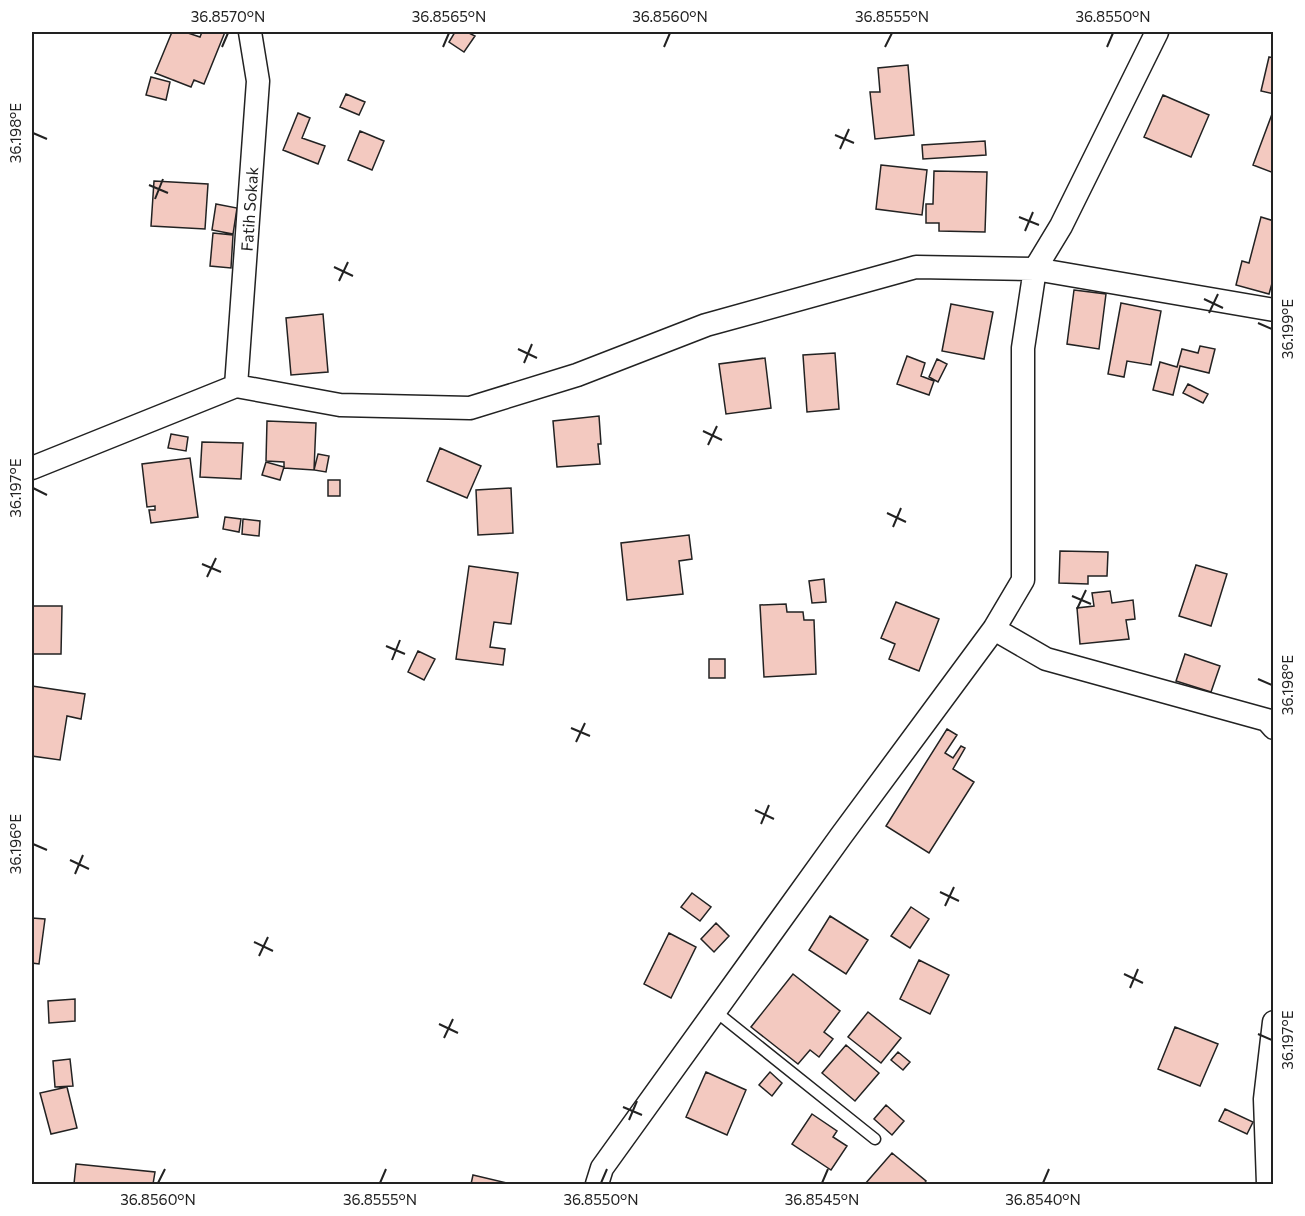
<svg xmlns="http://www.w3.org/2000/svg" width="1305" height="1216" font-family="Commissioner,sans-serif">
<rect width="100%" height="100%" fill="#fff"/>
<path fill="#f3c9c0" stroke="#222" stroke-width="1.5" d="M172,32H185L200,37L202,32H225L204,84L194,80L191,87L155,73Z
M455,32H467L475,36L464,52L449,42Z
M1269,57L1274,58V94L1261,91Z
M908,65L914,135L875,139L870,92H880L878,68Z
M151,77L170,82L166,100L146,95Z
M346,94L365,102L359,115L340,107Z
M1163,95L1209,115L1191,157L1144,137Z
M298,113L310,118L302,138L325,146L318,164L283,150Z
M1272,114L1274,115V173L1253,165Z
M360,131L384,141L372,170L348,160Z
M985,141L986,155L923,159L922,145Z
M881,165L927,170L922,215L876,209Z
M934,171L987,172L985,232L939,231V223H926V204H933Z
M154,181L208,184L205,229L151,226Z
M216,204L237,208L233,234L212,230Z
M1261,217L1274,221V276L1269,294L1236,285L1242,261L1249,263Z
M213,233L233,235L231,268L210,266Z
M1074,290L1106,294L1099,349L1067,344Z
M1121,303L1161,311L1151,365L1127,361L1124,377L1108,374Z
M951,304L993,312L984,359L942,351Z
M323,314L328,372L291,375L286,318Z
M1200,346L1215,349L1209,373L1180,366L1173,395L1153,390L1160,362L1177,367L1182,349L1198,353Z
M835,353L839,409L807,412L803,355Z
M907,356L925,363L921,376L934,381L929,395L897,384Z
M765,358L771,408L726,414L719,364Z
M937,359L947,364L938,382L929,377Z
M1188,384L1208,394L1203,403L1183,393Z
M599,416L601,444H598L600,464L557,467L553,421Z
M267,421L316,423L314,470L284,468V462L266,461Z
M171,434L188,437L186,451L168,448Z
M202,442L243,443L241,479L200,477Z
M440,448L481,466L467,498L427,481Z
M318,454L329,456L326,472L314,470Z
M190,458L198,517L151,523L149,510H155V506L147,507L142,464Z
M266,462L284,467L280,480L262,475Z
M328,480H340V496H328Z
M511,488L513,533L478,535L476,490Z
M225,517L241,519L239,532L223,529Z
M243,519L260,521L259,536L242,534Z
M689,535L692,559L679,561L683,594L627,600L621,543Z
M1060,551L1108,552L1107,576H1088V584L1059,583Z
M1196,565L1227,574L1211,626L1179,616Z
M469,566L518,573L511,624L494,622L490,647L505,649L503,665L456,659Z
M824,579L826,602L812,603L809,581Z
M1110,591L1112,603L1133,600L1135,619L1126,620L1129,639L1080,644L1077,608L1094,606L1092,593Z
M896,602L939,619L919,671L889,659L895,644L881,638Z
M786,604L787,612H803L804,620H814L816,674L764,677L760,605Z
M32,606H62L61,654H32Z
M418,651L435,659L424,680L408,672Z
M1185,654L1220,666L1211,692L1176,681Z
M709,659H725V678H709Z
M32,686L85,694L81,719L67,716L60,760L32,756Z
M947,729L957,735L945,753L953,758L961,746L965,748L953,769L974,782L929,853L886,826Z
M692,893L711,907L700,921L681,907Z
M911,907L929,919L910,948L891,936Z
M830,916L868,940L846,974L809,950Z
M32,918L45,919L39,964L32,963Z
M716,923L729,936L714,952L701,939Z
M669,933L696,947L671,998L644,984Z
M919,960L949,975L930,1014L900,999Z
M793,974L840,1011L824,1032L833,1039L819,1057L810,1050L798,1064L751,1027Z
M75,999V1021L49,1023L48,1001Z
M868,1012L901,1038L881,1063L848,1037Z
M1175,1027L1218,1044L1200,1086L1158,1069Z
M846,1045L879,1073L855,1101L822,1073Z
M898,1052L910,1062L903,1070L891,1060Z
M70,1059L73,1086L55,1087L53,1061Z
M706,1072L746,1090L727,1135L686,1117Z
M770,1072L782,1083L772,1096L759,1085Z
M67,1087L77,1128L51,1134L40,1093Z
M886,1105L904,1121L892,1135L874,1119Z
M1225,1109L1253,1122L1247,1134L1219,1121Z
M812,1114L837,1131L833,1137L847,1146L831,1170L792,1144Z
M892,1153L926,1181L924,1184H865Z
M76,1164L155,1172L153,1184H74Z
M473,1175L511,1184H471Z"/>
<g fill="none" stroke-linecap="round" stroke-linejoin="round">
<g stroke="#222" stroke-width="13">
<path id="lane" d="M715,1011L875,1139"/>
</g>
<g stroke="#222" stroke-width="25">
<path id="street" d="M236,386L258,81L250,32
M32,468L236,386L340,405L470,408L577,375L706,325L916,267L1035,269L1274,310
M994,629L1046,659L1267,720L1274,728
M597,1184L602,1168L841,836L994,629L1023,580V348L1035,269L1061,226L1157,32
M1268,1184L1265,1099L1274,1022"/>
</g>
<use href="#lane" stroke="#fff" stroke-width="10"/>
<use href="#street" stroke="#fff" stroke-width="22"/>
</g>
<path fill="none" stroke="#222" stroke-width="2" d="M222,47L228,33M443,47L449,33M664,47L670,33M885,47L892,33M1107,47L1113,33M33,133L47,139M835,135L854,143M840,149L849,129M149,185L168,193M155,199L163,179M1019,217L1039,225M1025,231L1033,212M334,267L353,276M339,281L348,262M1204,299L1223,308M1209,313L1218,294M1258,323L1272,329M518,349L537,358M524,363L532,344M703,431L722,440M708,445L717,426M33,488L47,495M887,513L906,522M893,527L901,508M202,564L221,572M207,577L216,558M1072,596L1091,604M1077,609L1086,590M386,646L405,654M392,660L400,640M1258,679L1272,685M571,728L590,736M576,742L585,723M755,810L774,819M761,824L769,805M33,844L47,850M70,860L89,869M75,874L83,855M940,892L959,901M945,906L954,887M254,942L273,951M259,956L268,937M1124,974L1143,983M1130,988L1138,969M439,1024L458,1033M1258,1034L1272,1040M444,1038L453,1019M623,1107L642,1115M629,1120L637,1101M158,1183L165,1169M380,1183L386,1169M601,1183L607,1169M822,1183L828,1169M1043,1183L1049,1169"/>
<g text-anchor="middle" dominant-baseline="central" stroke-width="4.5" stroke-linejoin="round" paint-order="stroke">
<g font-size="16" fill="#222" stroke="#fff">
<text transform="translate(249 209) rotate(-86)">Fatih Sokak</text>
</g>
</g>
<rect width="1305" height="1216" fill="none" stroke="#ffffff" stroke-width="66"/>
<rect x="33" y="33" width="1239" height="1150" fill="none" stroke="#222" stroke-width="2"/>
<g font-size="15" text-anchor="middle" fill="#222">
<text x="228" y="22">36.8570°N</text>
<text x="449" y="22">36.8565°N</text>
<text x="670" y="22">36.8560°N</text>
<text x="892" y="22">36.8555°N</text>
<text x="1113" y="22">36.8550°N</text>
<text transform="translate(16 133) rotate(-90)" y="5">36.198°E</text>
<text transform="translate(1288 329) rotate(-90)" y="5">36.199°E</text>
<text transform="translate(16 488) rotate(-90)" y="5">36.197°E</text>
<text transform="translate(1288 685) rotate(-90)" y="5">36.198°E</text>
<text transform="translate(16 844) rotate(-90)" y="5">36.196°E</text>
<text transform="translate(1288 1040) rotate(-90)" y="5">36.197°E</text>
<text x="158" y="1205">36.8560°N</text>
<text x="380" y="1205">36.8555°N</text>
<text x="601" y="1205">36.8550°N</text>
<text x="822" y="1205">36.8545°N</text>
<text x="1043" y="1205">36.8540°N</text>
</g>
</svg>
